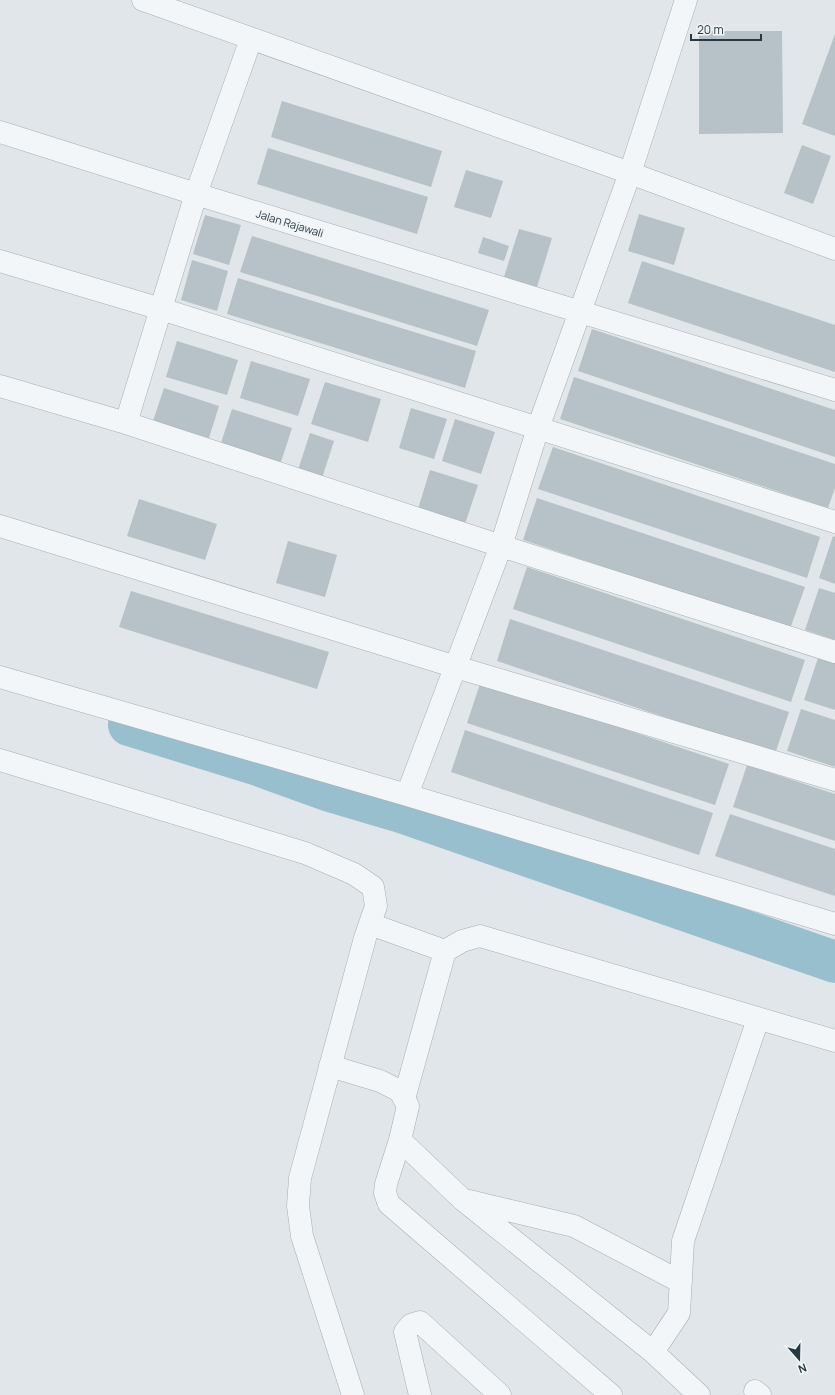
<svg xmlns="http://www.w3.org/2000/svg" width="835" height="1395" font-family="Manrope,sans-serif">
<rect width="100%" height="100%" fill="#e0e6ea"/>
<g fill="none" stroke-linecap="round" stroke-linejoin="round">
<path stroke="#98bfcd" stroke-width="42" d="M129,725L258,765L327,790L398,811L835,962"/>
</g>
<path fill="#b6c1c8" d="M699,31H782L783,133L699,134Z
M835,34V136L802,124Z
M282,101L442,151L431,187L271,137Z
M802,145L831,156L813,204L784,193Z
M268,148L428,197L417,234L257,184Z
M466,170L503,181L491,218L454,207Z
M639,214L685,228L674,265L628,251Z
M205,215L241,225L229,265L193,254Z
M519,229L552,238L537,287L504,277Z
M252,236L489,310L477,346L240,272Z
M483,237L509,246L504,261L478,253Z
M192,260L228,271L217,311L181,300Z
M642,261L835,325V372L628,303Z
M238,278L476,351L465,388L227,314Z
M592,329L835,410V457L578,371Z
M177,341L238,360L227,395L166,377Z
M251,361L310,379L298,416L240,398Z
M574,377L835,464V488L828,508L560,419Z
M325,382L381,399L368,442L311,424Z
M164,388L219,406L209,438L153,421Z
M411,408L447,419L434,459L399,448Z
M232,409L292,428L280,465L220,446Z
M455,419L495,432L481,474L442,461Z
M310,433L334,441L322,478L298,470Z
M553,447L820,537L807,578L538,489Z
M430,470L478,485L465,524L418,509Z
M537,498L805,587L790,629L523,540Z
M139,499L217,524L205,560L127,536Z
M833,536L835,537V584L819,578Z
M288,541L337,555L325,597L276,583Z
M527,567L805,660L791,702L513,609Z
M819,588L835,593V640L805,630Z
M131,591L329,652L317,689L119,627Z
M510,619L789,712L775,754L497,661Z
M818,658L835,663V710L804,700Z
M481,681L729,764L715,805L467,723Z
M801,709L835,720V767L787,751Z
M465,730L713,813L699,855L451,772Z
M747,765L835,794V841L733,807Z
M730,814L835,849V896L715,856Z"/>
<g fill="none" stroke-linecap="round" stroke-linejoin="round">
<g stroke="#a5aeb5" stroke-width="23">
<path id="minor" d="M143,0L630,173L835,249
M0,132L196,194L835,390
M0,261L161,309L835,522
M0,386L126,423L501,546L835,652
M126,423L196,194L251,39
M0,526L456,667L835,780
M0,677L407,795L835,924
M0,760L305,853L354,874L373,887L376,906L365,938L300,1178L298,1206L302,1236L353,1395
M407,795L501,546L538,428L630,173L686,0
M370,924L445,951
M330,1066L380,1081L400,1091L408,1106L400,1140L386,1184L385,1193L389,1204L611,1395
M404,1099L445,951L462,941L480,936L835,1041
M400,1140L463,1200L653,1352L699,1395
M469,1201L574,1226L681,1282
M653,1352L679,1313L683,1241L758,1019
M755,1391L760,1395
M420,1395L405,1332L411,1325L420,1322L500,1395"/>
</g>
<use href="#minor" stroke="#f3f6f8" stroke-width="22"/>
</g>
<g text-anchor="middle" dominant-baseline="central" stroke-width="3" stroke-linejoin="round" paint-order="stroke">
<g font-size="11" fill="#273843" stroke="#eff5f7">
<text transform="translate(290 223) rotate(17)">Jalan Rajawali</text>
</g>
</g>
<g transform="translate(799 1359) rotate(160)" stroke="#eff5f7" stroke-width="3" paint-order="stroke">
<path d="M0-3L7 15L0 10L-7 15Z" fill="#273843"/>
<text y="-6" font-size="11" font-weight="bold" text-anchor="middle" fill="#273843">N</text>
</g>
<path d="M691 34v6h70v-6" fill="none" stroke="#273843" stroke-width="2"/>
<text x="697" y="34" font-size="12" fill="#273843" stroke="#eff5f7" stroke-width="3" paint-order="stroke">20 m</text>
</svg>
